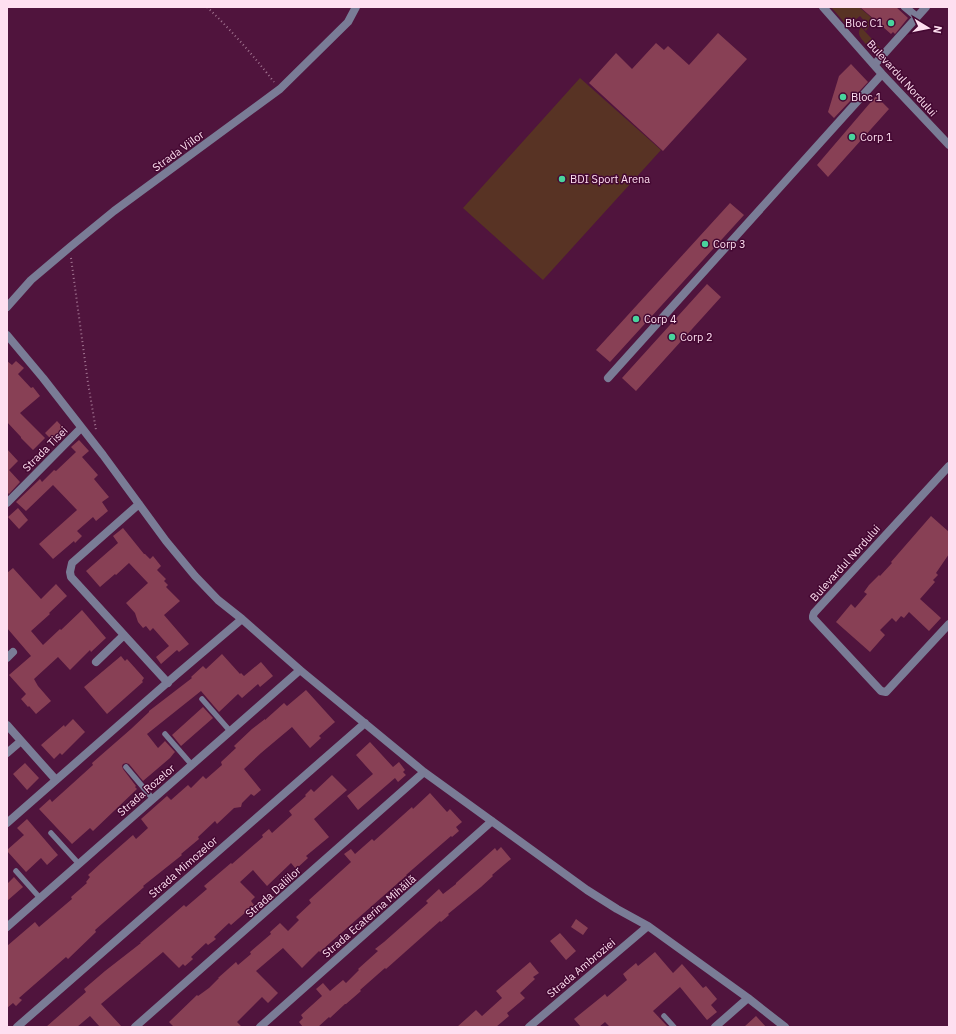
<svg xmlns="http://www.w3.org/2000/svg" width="956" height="1034" font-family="'IBM Plex Sans',sans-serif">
<rect width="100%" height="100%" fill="#50143d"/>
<path fill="#583324" d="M831,7H859L873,19L866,31L862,27L866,23L860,16L855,20L853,17L852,20L855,24L852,28H849Z
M861,27L880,48L876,51C871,50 860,39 859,34C859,31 859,30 861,27Z
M580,78L661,150L543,280L463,208Z"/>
<path fill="#884055" d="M860,7H896L908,18L895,34L893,32L891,34Z
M718,33L747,59L663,151L589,83L616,53L632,69L656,43L664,50L668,46L689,65Z
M851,64L868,82L834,118L828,112L839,76Z
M876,96L889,109L828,177L817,165Z
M730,203L744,215L610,362L596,350Z
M707,284L721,297L636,391L622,378Z
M7,361L12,365L16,361L24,368L18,374L31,388L33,387L40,396L20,413L45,438L33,450L21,438V437L7,422Z
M57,421L68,433L56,444L45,433Z
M79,440L89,451L82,457L98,475L94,479L109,497L102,502L108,511L96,521L93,517L77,531L82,536L75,543L74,541L53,559L39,544L77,510L53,485L26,511L16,502L40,479L42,482L54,470L56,471L76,452L71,447Z
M7,449L18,461L9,470L20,482L9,494L7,492Z
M18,508L28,520L19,529L8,517Z
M931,516L949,532V554L936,573L938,575L933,580L935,582L920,599L941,618L929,631L909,612L904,618L901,616L896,622L892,618L880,630L885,635L870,652L836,622L851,604L855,608L867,594L864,592L869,585L879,575L880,576L892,563L891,562Z
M123,528L144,554H145L150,559L153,556L161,566L157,570L166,579L164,581L168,585L166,587L180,601L164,615L189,644L179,652L177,650L161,664L156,657L169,646L153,628L150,631L146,626L143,628L138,622L135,613L126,603L148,583L129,563L116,575L115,574L100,587L86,571L118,543L113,536Z
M13,568L41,599L56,584L67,596L49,613L50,614L31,631L43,645L60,629L61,630L82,610L106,638L91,652L90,650L70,670L58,657L34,679L38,686L51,701L36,714L29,706L28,707L21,699L26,694L9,675L31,656L7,628V573Z
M222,654L240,674L241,673L244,676L261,662L273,676L260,687L258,684L242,698L238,694L219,712L201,691L147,734L158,748L165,741L175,752L174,753L170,758L143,781L129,764L126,763L123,764L122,766L123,769L136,786L135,787L137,789L93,831L90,828L72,844L39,809L50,799L52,802L72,784L93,765L92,763L131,729L149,712V711L192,678L191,677L203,666L206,669Z
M121,656L125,661L127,659L144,678L142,681L143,682L107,714L84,687Z
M306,690L335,722L319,736L321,738L310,748L292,727L261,753L244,769L261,790L254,796L251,794L242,803L241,807L234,808L217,824L215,821L198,837L199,839L181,854L182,855L143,886L144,887L95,930L96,932L68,959L66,957L19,998L22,1000L16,1006L13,1003L7,1008V946L35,922L39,927L72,899L71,897L87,883L86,882L90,877L88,875L101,863L133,835L136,839L148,828L141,819L167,796L171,800L188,785L191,788L203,776L206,779L222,765L221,762L236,748L234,746L252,729L265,719V720L284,703L287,706Z
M203,707L213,718L181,746L172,735Z
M73,719L85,732L62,755L60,753L54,759L41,745L64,725L65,727Z
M370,742L393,767L399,762L405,770L403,772L406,775L398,782L395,778L358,810L347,796L373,774L356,755Z
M25,763L39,778L27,790L13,774Z
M332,775L347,790L314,819L329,837L306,856L308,858L296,869L291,863L267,886L253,870L240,882L255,897L251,901L254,905L231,925L229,923L214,937L216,939L208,945L206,943L191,957L193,959L185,966L183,964L179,968L163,952L120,988L101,1004L122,1027H100L90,1016L77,1027H46L86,992L84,989L105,971L141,943H140L184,905L186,907L207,889L204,886L231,863L232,864L263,837L262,835L269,829L272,833L292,815L289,811L306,796L305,795L311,789L314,792Z
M430,793L447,812L450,809L462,822L456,827L459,831L452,837L451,836L406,875H407L398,883L331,942L320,952L319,951L302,968L283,948L256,971L278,993L268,1003L262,997L237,1022L242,1027H174L169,1022L197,995L198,996L209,988L219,978H218L236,962L238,965L251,954L250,952L271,934L270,932L280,923L288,931L299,920L296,917L311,903L309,900L351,862L344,854L351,849L355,854L372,839L374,841L412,807L413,809Z
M27,819L58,855L47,865L41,858L26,872L7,851V850L24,835L17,828Z
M501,847L511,859L492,875L493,876L481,887L448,914L449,915L441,922L440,921L386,969L385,968L360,990L361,991L346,1004H345L330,1018L329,1017L318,1027H303L299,1022L303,1018L301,1015L322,996L316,989L323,983L330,991L343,980L346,983L359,970L358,969L378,951L375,949L384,942L428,903L426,901L439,889L443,894L456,884V883L495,848L497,851Z
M14,877L23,887L7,901V884Z
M576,919L588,928L583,935L571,927Z
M560,933L576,951L566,960L550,941Z
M655,952L673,973L682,964L703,988L706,986L717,999L711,1005L717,1012L707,1020L680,987L653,1011L668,1027H610L605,1022L599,1027H581L574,1019L605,994L607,997L627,980L623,974L636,963L638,966Z
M530,962L539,973L533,977L535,979L520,993L525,998L507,1013L509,1016L496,1027H457L476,1010L482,1016L502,998L496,991Z
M756,1016L766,1027H744Z"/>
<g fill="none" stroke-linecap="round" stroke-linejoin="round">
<path stroke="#a27491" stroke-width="2" stroke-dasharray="1 3" stroke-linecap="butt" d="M207,7C231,30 253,55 274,82
M71,258L88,383L96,430"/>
<path stroke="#7a7c96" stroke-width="5.5" d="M202,699L230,731
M165,734L192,765
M126,767L153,799
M51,833L79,864
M16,871L40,898
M664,1016L674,1027"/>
<path stroke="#7a7c96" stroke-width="8" d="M823,7L882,74L949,145
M905,7L917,17
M874,65L926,7
M7,307L31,280L70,247L114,211L280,89L348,22L356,7
M7,335L43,378L103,455L166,541L195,576L218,600L242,619L300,670L424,772L587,890L617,909L648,926L748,998L785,1027
M608,378L882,74
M949,466L814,613L813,616V618L881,691L886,692L949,624
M7,503L81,428
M139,504L72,563L70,572L71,577L168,683
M7,658L13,652
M96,662L124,635
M7,725L56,780
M7,753L21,741
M7,823L176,675L242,619
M7,927L300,670
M17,1027L365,723
M135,1027L424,772
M260,1027L492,821
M529,1027L648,926
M715,1027L748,998"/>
</g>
<g fill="#49d49d" stroke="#440832" stroke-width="1.5">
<circle cx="891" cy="23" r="4"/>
<circle cx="843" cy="97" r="4"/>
<circle cx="852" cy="137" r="4"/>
<circle cx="562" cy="179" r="4"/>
<circle cx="705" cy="244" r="4"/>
<circle cx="636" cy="319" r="4"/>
<circle cx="672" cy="337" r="4"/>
</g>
<g text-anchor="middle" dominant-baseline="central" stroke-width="3" stroke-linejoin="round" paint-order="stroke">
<g font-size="11" fill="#fedff0" stroke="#440832" text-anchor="start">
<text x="883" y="23" text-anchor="end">Bloc C1</text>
<text x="851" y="97">Bloc 1</text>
<text x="860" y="137">Corp 1</text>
<text x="570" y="179">BDI Sport Arena</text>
<text x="713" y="244">Corp 3</text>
<text x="644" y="319">Corp 4</text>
<text x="680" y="337">Corp 2</text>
</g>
<g font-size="11" fill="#fedff0" stroke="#440832">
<text transform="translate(902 78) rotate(48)">Bulevardul Nordului</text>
<text transform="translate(178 151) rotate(-36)">Strada Viilor</text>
<text transform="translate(45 449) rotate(-45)">Strada Tisei</text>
<text transform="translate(845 563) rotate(-48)">Bulevardul Nordului</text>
<text transform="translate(146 790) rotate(-41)">Strada Rozelor</text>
<text transform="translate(183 867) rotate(-41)">Strada Mimozelor</text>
<text transform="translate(273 892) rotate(-42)">Strada Daliilor</text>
<text transform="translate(369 916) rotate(-41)">Strada Ecaterina Mihăilă</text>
<text transform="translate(581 968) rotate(-40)">Strada Ambroziei</text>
</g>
</g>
<rect width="956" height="1034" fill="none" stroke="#fedff0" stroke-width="16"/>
<g transform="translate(928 28) rotate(100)" stroke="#440832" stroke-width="3" paint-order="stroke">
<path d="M0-3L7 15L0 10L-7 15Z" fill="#fedff0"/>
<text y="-6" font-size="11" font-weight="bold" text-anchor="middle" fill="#fedff0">N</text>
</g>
</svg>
